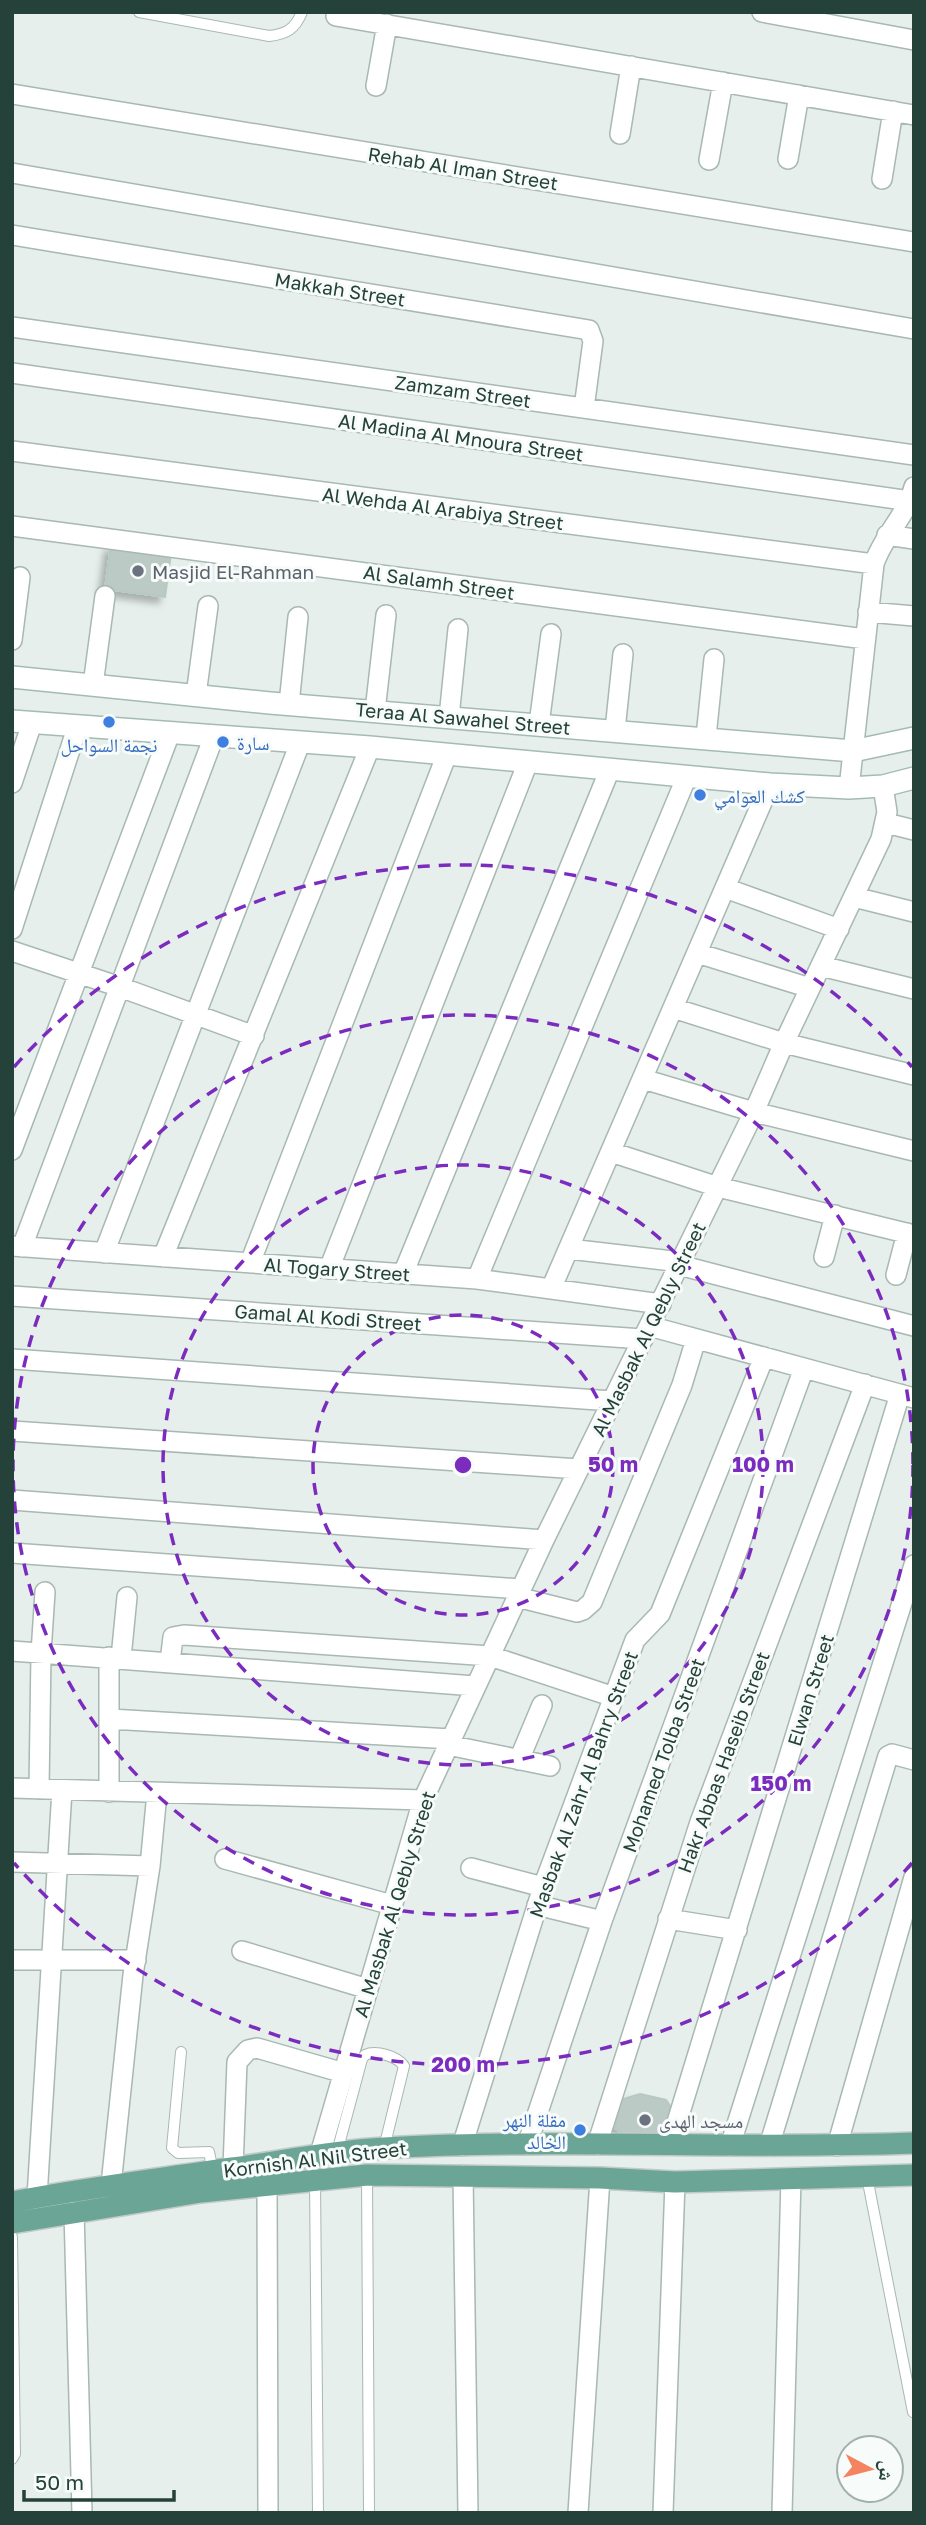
<svg xmlns="http://www.w3.org/2000/svg" width="926" height="2525" font-family="'Golos Text','Noto Naskh Arabic',sans-serif">
<defs>
<filter id="shadow"><feDropShadow dx="-6" dy="6" stdDeviation="3.5" flood-color="#0004"/></filter>
</defs>
<rect width="100%" height="100%" fill="#e6efeb"/>
<path fill="#bbcac4" stroke="#b8c9c2" stroke-width="2" filter="url(#shadow)" d="M111,545L171,553L165,597L105,589Z
M640,2094L666,2100L675,2113L668,2136L630,2140L615,2128L620,2100Z"/>
<g fill="none" stroke-linecap="round" stroke-linejoin="round">
<g stroke="#a8b8b2" stroke-width="12">
<path id="lane" d="M139,12L269,36C287,34 295,29 302,12
M181,2052L172,2148L178,2153L209,2152L213,2171
M337,2152L362,2059L365,2055C376,2050 397,2056 404,2066L384,2148
M367,2176L369,2513
M867,2177L913,2412
M315,2180L318,2513
M12,2237L15,2454L12,2459"/>
</g>
<g stroke="#a8b8b2" stroke-width="22">
<path id="street" d="M762,12L914,40
M336,16L914,115
M376,86L387,24
M12,94L914,242
M620,134L631,66
M788,159L799,95
M709,160L723,82
M12,173L914,329
M882,179L893,111
M12,235L589,330L593,341L584,408
M12,327L914,455
M12,373L910,501
M12,451L874,564
M12,526L865,639
M887,535L914,539
M868,612L914,616
M12,640L20,577
M93,685L105,596
M196,695L208,606
M289,704L298,617
M375,711L386,615
M449,717L458,629
M539,724L551,634
M615,730L623,654
M706,737L714,659
M12,783L32,723
M849,788L874,564C883,536 907,515 914,487
M886,823L914,830
M725,888L839,929
M854,897L914,912
M12,929L77,728
M12,951L120,987L254,1036
M697,953L810,988
M821,966L914,989
M673,1008L784,1043L914,1075
M643,1079L754,1112L914,1151
M12,1150L170,733
M611,1152L718,1187L914,1235
M12,1246L477,1279L661,1304
M22,1247L214,736
M569,1249L681,1262
M104,1253L300,743
M163,1257L370,747
M824,1257L835,1215
M250,1263L447,754
M679,1265L914,1326
M329,1269L528,762
M403,1274L610,769
M896,1275L907,1233
M477,1279L687,776
M551,1289L770,784
M12,1296L643,1339
M649,1326L914,1398
M12,1359L612,1401
M12,1431L579,1469
M12,1500L544,1540
M12,1553L521,1589
M517,1597L577,1612L583,1610L592,1602L682,1385L696,1339
M12,1651L475,1686
M109,1657V1792
M121,1658L127,1597
M170,1662L173,1637L184,1635L490,1656L614,1697
M110,1719L451,1739
M448,1745L550,1766
M519,1760L542,1705
M12,1788L423,1800
M39,1789L41,1653L45,1592
M225,1859L392,1905
M12,1862L150,1866
M471,1868L543,1887
M537,1905L602,1921
M668,1919L737,1930
M242,1951L368,1989
M12,1960H136
M527,2145L602,1921L804,1368
M597,2145L700,1822L865,1384
M670,2145L900,1394
M462,2146L543,1887L635,1640L660,1614L764,1357
M730,2146L914,1565
M769,2146L888,1756L892,1754L914,1760
M837,2146L914,1877
M320,2154L423,1800L544,1540L754,1112L784,1043L881,839L887,812L883,786
M233,2168L237,2062L248,2050L257,2048L344,2073
M463,2175L468,2513
M267,2184L268,2513
M111,2185L133,1975L150,1866L157,1793
M37,2197L62,1790
M74,2211L82,2513
M578,2513L600,2178
M663,2513L675,2182
M782,2513L791,2178"/>
</g>
<g stroke="#a4bbb3" stroke-width="24">
<path id="secondary" d="M12,677L270,703L853,751L914,738
M12,721L370,747L770,784L849,788L883,786L914,778"/>
</g>
<g stroke="#c2cac8" stroke-width="24">
<path id="primary" d="M12,2202C85,2188 159,2179 232,2168C283,2161 333,2151 384,2148C560,2138 737,2150 914,2143
M12,2223L201,2192L367,2175L600,2178L675,2182L914,2175"/>
</g>
<use href="#lane" stroke="#fff" stroke-width="10"/>
<use href="#street" stroke="#fff" stroke-width="19"/>
<use href="#secondary" stroke="#fff" stroke-width="21"/>
<use href="#primary" stroke="#6aa596" stroke-width="21"/>
</g>
<g fill="none" stroke="#7b2cbf" stroke-width="3.5" stroke-dasharray="12 9">
<circle cx="463" cy="1465" r="150"/>
<circle cx="463" cy="1465" r="300"/>
<circle cx="463" cy="1465" r="450"/>
<path d="M912 1863A600 600 0 0 1 14 1863M14 1067A600 600 0 0 1 912 1067"/>
</g>
<g fill="#6b7280" stroke="#f7fbf9" stroke-width="2.5">
<circle cx="138" cy="571" r="7"/>
<circle cx="645" cy="2120" r="7"/>
</g>
<g fill="#3f7fe0" stroke="#f7fbf9" stroke-width="2.5">
<circle cx="109" cy="722" r="7"/>
<circle cx="223" cy="742" r="7"/>
<circle cx="700" cy="795" r="7"/>
<circle cx="580" cy="2130" r="7"/>
</g>
<g text-anchor="middle" dominant-baseline="central" stroke-width="6" stroke-linejoin="round" paint-order="stroke">
<g font-size="19" fill="#24423a" stroke="#f7fbf9">
<text transform="translate(463 168) rotate(9)">Rehab Al Iman Street</text>
<text transform="translate(340 289) rotate(9)">Makkah Street</text>
<text transform="translate(463 391) rotate(8)">Zamzam Street</text>
<text transform="translate(461 437) rotate(8)">Al Madina Al Mnoura Street</text>
<text transform="translate(443 508) rotate(7)">Al Wehda Al Arabiya Street</text>
<text transform="translate(439 582) rotate(8)">Al Salamh Street</text>
<text transform="translate(463 718) rotate(5)">Teraa Al Sawahel Street</text>
<text transform="translate(337 1269) rotate(4)">Al Togary Street</text>
<text transform="translate(328 1317) rotate(4)">Gamal Al Kodi Street</text>
<text transform="translate(648 1329) rotate(-64)">Al Masbak Al Qebly Street</text>
<text transform="translate(810 1690) rotate(-73)">Elwan Street</text>
<text transform="translate(663 1755) rotate(-70)">Mohamed Tolba Street</text>
<text transform="translate(723 1762) rotate(-70)">Hakr Abbas Haseib Street</text>
<text transform="translate(583 1784) rotate(-70)">Masbak Al Zahr Al Bahry Street</text>
<text transform="translate(394 1904) rotate(-73)">Al Masbak Al Qebly Street</text>
<text transform="translate(315 2159) rotate(-7)">Kornish Al Nil Street</text>
</g>
<g font-size="19" fill="#5b616d" stroke="#f7fbf9" text-anchor="start">
<text x="152" y="571">Masjid El-Rahman</text>
<text x="659" y="2120">مسجد الهدى</text>
</g>
<g font-size="19" fill="#366cbe" stroke="#f7fbf9" text-anchor="start">
<text x="237" y="742">سارة</text>
<text x="109" y="744" text-anchor="middle">نجمة السواحل</text>
<text x="714" y="795">كشك العوامي</text>
<text x="566" y="2119" text-anchor="end">مقلة النهر<tspan x="566" dy="22">الخالد</tspan></text>
</g>
</g>
<circle cx="463" cy="1465" r="10" fill="#7b2cbf" stroke="#f7fbf9" stroke-width="3.5"/>
<g font-size="21" text-anchor="middle" font-weight="bold" fill="#7b2cbf" stroke="#f7fbf9" stroke-width="6" stroke-linejoin="round" paint-order="stroke">
<text x="613" y="1472">50 m</text>
<text x="763" y="1472">100 m</text>
<text x="781" y="1791">150 m</text>
<text x="463" y="2072">200 m</text>
</g>
<rect width="926" height="2525" fill="none" stroke="#24423a" stroke-width="28"/>
<g transform="translate(870 2469) rotate(97)"><circle r="33" fill="#f7fbf9" stroke="#a3b1ad" stroke-width="2"/>
<path d="M0-5L12 26L0 18L-12 26Z" fill="#f4845f"/>
<text y="-10" font-size="19" font-weight="bold" text-anchor="middle" fill="#24423a">ش</text>
</g>
<path d="M24 2490v10h150v-10" fill="none" stroke="#24423a" stroke-width="3.5"/>
<text x="35" y="2490" font-size="21" fill="#24423a" stroke="#f7fbf9" stroke-width="5" paint-order="stroke">50 m</text>
</svg>
